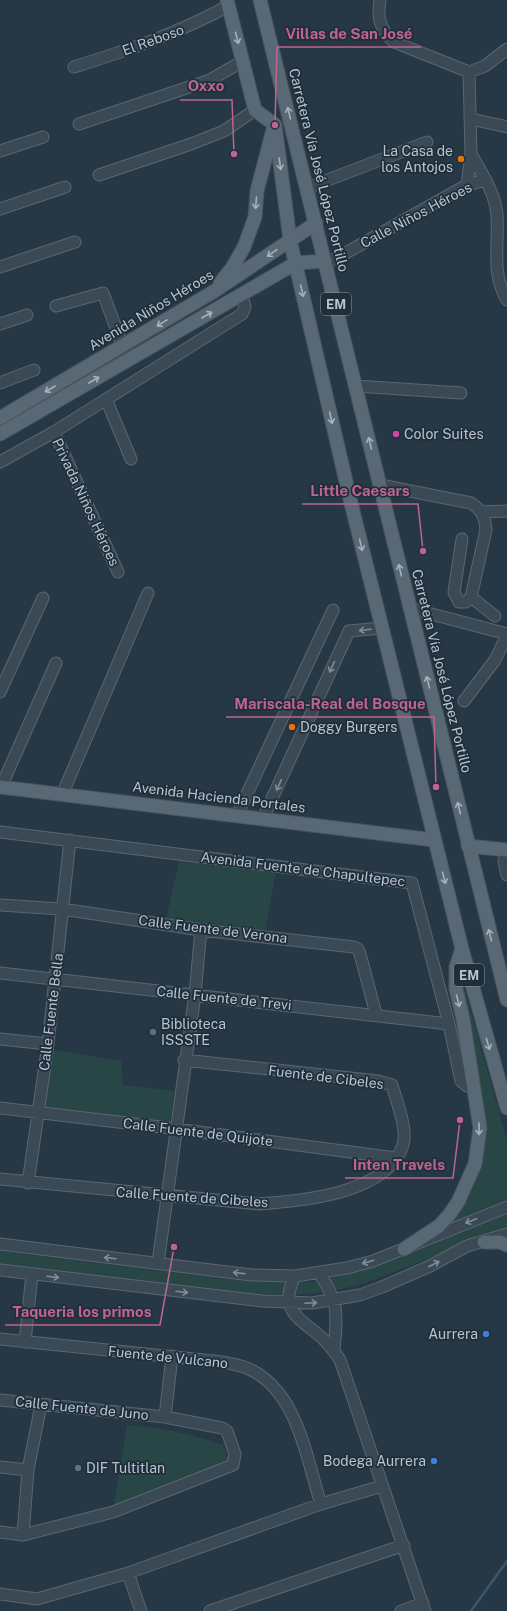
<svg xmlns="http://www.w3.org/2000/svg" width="507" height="1611" font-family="'Public Sans',sans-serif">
<rect width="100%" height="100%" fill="#263845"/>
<path fill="#284646" d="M179,861L276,872L265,931L166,920Z
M463,983L507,1141V1200L448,1224L477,1163Z
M53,1050L121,1061L123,1085L174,1091L170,1123L44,1108Z
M507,1214V1229L365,1283C317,1297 286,1295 238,1294L0,1265V1251L252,1282H314L359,1271Z
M127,1425C163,1428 189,1433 223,1445L230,1462L113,1511Z"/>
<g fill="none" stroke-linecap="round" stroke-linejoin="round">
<path stroke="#39566d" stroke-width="2.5" d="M471,1611L507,1561"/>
<g stroke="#596772" stroke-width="13">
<path id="minor" d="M380,0C377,18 380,30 394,42L469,72
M74,67C128,50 179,33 228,6
M469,72L485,66L507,49
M471,119L507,127
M79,124L210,80L243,61
M0,151L43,137
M471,154C482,174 495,192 497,215C499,243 491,275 507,300
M99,175L191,144L224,131L255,110
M467,185L471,154L469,72
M307,188L427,142
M0,209L65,187
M325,261L335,259L467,185L486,180
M0,267L75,242
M56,306L103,293L123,347
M0,324L27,315
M0,383L34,370
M356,386L461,393
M106,399L131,459
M54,432L118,572
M0,462L54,432L242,314L245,307L242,295
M380,485L471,503C482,510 485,517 486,530L471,597L466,602H459L454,592L462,539
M482,512L507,511
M471,597L495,616
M409,608L507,634
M0,692L43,598
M464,701L495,660L507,635
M1,787L56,663
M62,795L148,593
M237,815L333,610
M263,818L349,631L382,628
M0,832L412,883L449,1024L461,1081L467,1086L474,1087
M504,861L507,875
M0,905L62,909L201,930L354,947L358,949L360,954L376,1014
M0,973L449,1024
M0,1039L48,1044
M0,1108L177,1129L396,1158
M0,1179L258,1204C302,1201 387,1194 403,1145C408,1129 396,1100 392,1085L378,1081L184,1060
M28,1183L48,1044L70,840
M0,1244L251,1275L295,1276L347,1268L373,1261L507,1207
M158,1263L195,994L201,930
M0,1270L262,1301L312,1303L360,1295L382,1287L430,1266L467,1246L507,1234
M319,1273C340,1303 337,1316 334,1351
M295,1276C278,1310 298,1317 320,1336C328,1343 334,1351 340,1360L425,1611
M0,1339L204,1360C219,1361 233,1363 247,1368C298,1390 306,1458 321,1504
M25,1342L32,1274
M0,1400L165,1417L222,1428L227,1431L235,1454L233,1465L113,1512L23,1535L0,1532
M165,1417L172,1356
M0,1467L28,1470
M23,1535L28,1470L41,1405
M128,1573L141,1611
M0,1594L37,1599L128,1573L321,1504L382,1486
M210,1611L404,1545
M401,1611L423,1603"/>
</g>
<g stroke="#475561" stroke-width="15">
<path id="major" d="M227,0L255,110L275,125L290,240L351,503L462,949L507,1108
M260,0L507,1000
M220,283L232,268L244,247L255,217L257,191L273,130
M0,418L213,292L316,223
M0,434L296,263L325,261
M0,787L434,840
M468,846L507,850
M484,1242H500L507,1245
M404,1249L439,1226L449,1215L458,1202L475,1164L480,1128L463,1019L456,989V967L462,949"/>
</g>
<use href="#minor" stroke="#3b4955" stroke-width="11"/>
<use href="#major" stroke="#596875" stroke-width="13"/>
</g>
<defs><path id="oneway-shaft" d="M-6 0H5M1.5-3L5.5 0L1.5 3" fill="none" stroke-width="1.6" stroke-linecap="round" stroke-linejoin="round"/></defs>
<g stroke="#a5b2bc">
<use href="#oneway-shaft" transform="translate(237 38) rotate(75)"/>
<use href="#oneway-shaft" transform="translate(289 113) rotate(-104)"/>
<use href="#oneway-shaft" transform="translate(280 164) rotate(82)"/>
<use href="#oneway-shaft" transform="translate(256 203) rotate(95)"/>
<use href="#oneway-shaft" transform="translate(272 253) rotate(145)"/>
<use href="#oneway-shaft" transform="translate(302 291) rotate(77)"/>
<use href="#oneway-shaft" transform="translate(207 315) rotate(-30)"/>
<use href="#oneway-shaft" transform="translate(162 323) rotate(149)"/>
<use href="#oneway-shaft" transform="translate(94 380) rotate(-30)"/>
<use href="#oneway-shaft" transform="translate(50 389) rotate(150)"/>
<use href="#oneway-shaft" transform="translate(331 418) rotate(77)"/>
<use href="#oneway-shaft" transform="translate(370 443) rotate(-103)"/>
<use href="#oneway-shaft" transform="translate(361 545) rotate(76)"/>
<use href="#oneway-shaft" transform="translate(400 570) rotate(-103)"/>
<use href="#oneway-shaft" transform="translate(428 682) rotate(-104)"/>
<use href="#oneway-shaft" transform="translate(459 808) rotate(-104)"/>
<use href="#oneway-shaft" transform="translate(444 878) rotate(76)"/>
<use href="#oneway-shaft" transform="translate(490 935) rotate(-104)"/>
<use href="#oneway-shaft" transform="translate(458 1001) rotate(76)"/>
<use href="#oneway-shaft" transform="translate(488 1044) rotate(74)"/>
<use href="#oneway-shaft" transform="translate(479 1129) rotate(90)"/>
</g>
<g stroke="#808d98">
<use href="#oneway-shaft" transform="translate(365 630) rotate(173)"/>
<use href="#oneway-shaft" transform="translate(332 667) rotate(114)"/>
<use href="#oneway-shaft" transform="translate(279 785) rotate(114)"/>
<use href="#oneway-shaft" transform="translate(471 1221) rotate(159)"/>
<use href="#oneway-shaft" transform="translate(110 1258) rotate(-173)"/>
<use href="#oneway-shaft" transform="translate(368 1262) rotate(164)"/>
<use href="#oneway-shaft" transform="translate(434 1264) rotate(-27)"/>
<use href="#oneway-shaft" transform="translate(239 1273) rotate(-173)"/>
<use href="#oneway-shaft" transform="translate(53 1277) rotate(7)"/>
<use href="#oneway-shaft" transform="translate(182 1292) rotate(7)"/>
<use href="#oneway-shaft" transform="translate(311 1303) rotate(-3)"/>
</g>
<g fill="#e8710a" stroke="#1f2e3a" stroke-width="1.5">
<circle cx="461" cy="159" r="4"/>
<circle cx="292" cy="727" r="4"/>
</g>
<circle fill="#d1479c" stroke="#1f2e3a" stroke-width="1.5" cx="396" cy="434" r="4"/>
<g fill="#5c6f8a" stroke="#1f2e3a" stroke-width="1.5">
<circle cx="153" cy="1032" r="4"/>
<circle cx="78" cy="1468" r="4"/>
</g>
<g fill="#3f7fe0" stroke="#1f2e3a" stroke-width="1.5">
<circle cx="486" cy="1334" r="4"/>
<circle cx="434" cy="1461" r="4"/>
</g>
<g text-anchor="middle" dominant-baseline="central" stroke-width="3.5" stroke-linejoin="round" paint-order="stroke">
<g fill="#1f2e3a" stroke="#8a97a2" stroke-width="1">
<rect x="321" y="293" width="30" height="22" rx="3"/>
<rect x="454" y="964" width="30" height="22" rx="3"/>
</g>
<g font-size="13" font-weight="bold" fill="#b8c4ce">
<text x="336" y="304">EM</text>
<text x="469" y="975">EM</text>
</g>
<g font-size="14" fill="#b8c4ce" stroke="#1f2e3a">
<text transform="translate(153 40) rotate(-20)">El Reboso</text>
<text transform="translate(319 170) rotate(76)">Carretera Vía José López Portillo</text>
<text transform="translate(416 215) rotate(-28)">Calle Niños Héroes</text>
<text transform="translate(151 310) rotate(-31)">Avenida Niños Héroes</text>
<text transform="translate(86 502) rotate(65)">Privada Niños Héroes</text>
<text transform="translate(442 671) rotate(76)">Carretera Vía José López Portillo</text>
<text transform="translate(219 797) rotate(7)">Avenida Hacienda Portales</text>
<text transform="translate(303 869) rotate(7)">Avenida Fuente de Chapultepec</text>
<text transform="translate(213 929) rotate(7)">Calle Fuente de Verona</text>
<text transform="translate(224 998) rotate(6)">Calle Fuente de Trevi</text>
<text transform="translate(51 1012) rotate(-83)">Calle Fuente Bella</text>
<text transform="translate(326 1077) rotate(7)">Fuente de Cibeles</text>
<text transform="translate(198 1132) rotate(7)">Calle Fuente de Quijote</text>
<text transform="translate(192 1197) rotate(4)">Calle Fuente de Cibeles</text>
<text transform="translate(168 1357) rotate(6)">Fuente de Vulcano</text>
<text transform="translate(82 1408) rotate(6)">Calle Fuente de Juno</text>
</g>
<g font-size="14" fill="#b8c4ce" stroke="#1f2e3a" text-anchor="start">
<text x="453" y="151" text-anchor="end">La Casa de<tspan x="453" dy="16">los Antojos</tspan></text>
<text x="404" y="434">Color Suites</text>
<text x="300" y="727">Doggy Burgers</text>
<text x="161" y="1024">Biblioteca<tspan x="161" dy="16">ISSSTE</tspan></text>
<text x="478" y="1334" text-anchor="end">Aurrera</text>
<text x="426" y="1461" text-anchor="end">Bodega Aurrera</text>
<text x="86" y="1468">DIF Tultitlan</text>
</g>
</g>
<path fill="none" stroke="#be658f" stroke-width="1.5" d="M275 125L277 47H421M234 154L232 100H180M423 551L418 504H302M436 787L434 717H226M460 1120L453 1178H345M174 1247L160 1325H5"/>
<g fill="#be658f" stroke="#1f2e3a" stroke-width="1.5">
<circle cx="275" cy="125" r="4"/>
<circle cx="234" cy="154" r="4"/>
<circle cx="423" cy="551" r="4"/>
<circle cx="436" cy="787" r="4"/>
<circle cx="460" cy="1120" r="4"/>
<circle cx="174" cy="1247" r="4"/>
</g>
<g font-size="15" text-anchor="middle" font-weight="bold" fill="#be658f" stroke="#1f2e3a" stroke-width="3.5" stroke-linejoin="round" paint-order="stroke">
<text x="349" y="39">Villas de San José</text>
<text x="206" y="91">Oxxo</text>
<text x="360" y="496">Little Caesars</text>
<text x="330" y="709">Mariscala-Real del Bosque</text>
<text x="399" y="1170">Inten Travels</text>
<text x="82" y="1317">Taqueria los primos</text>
</g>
</svg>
